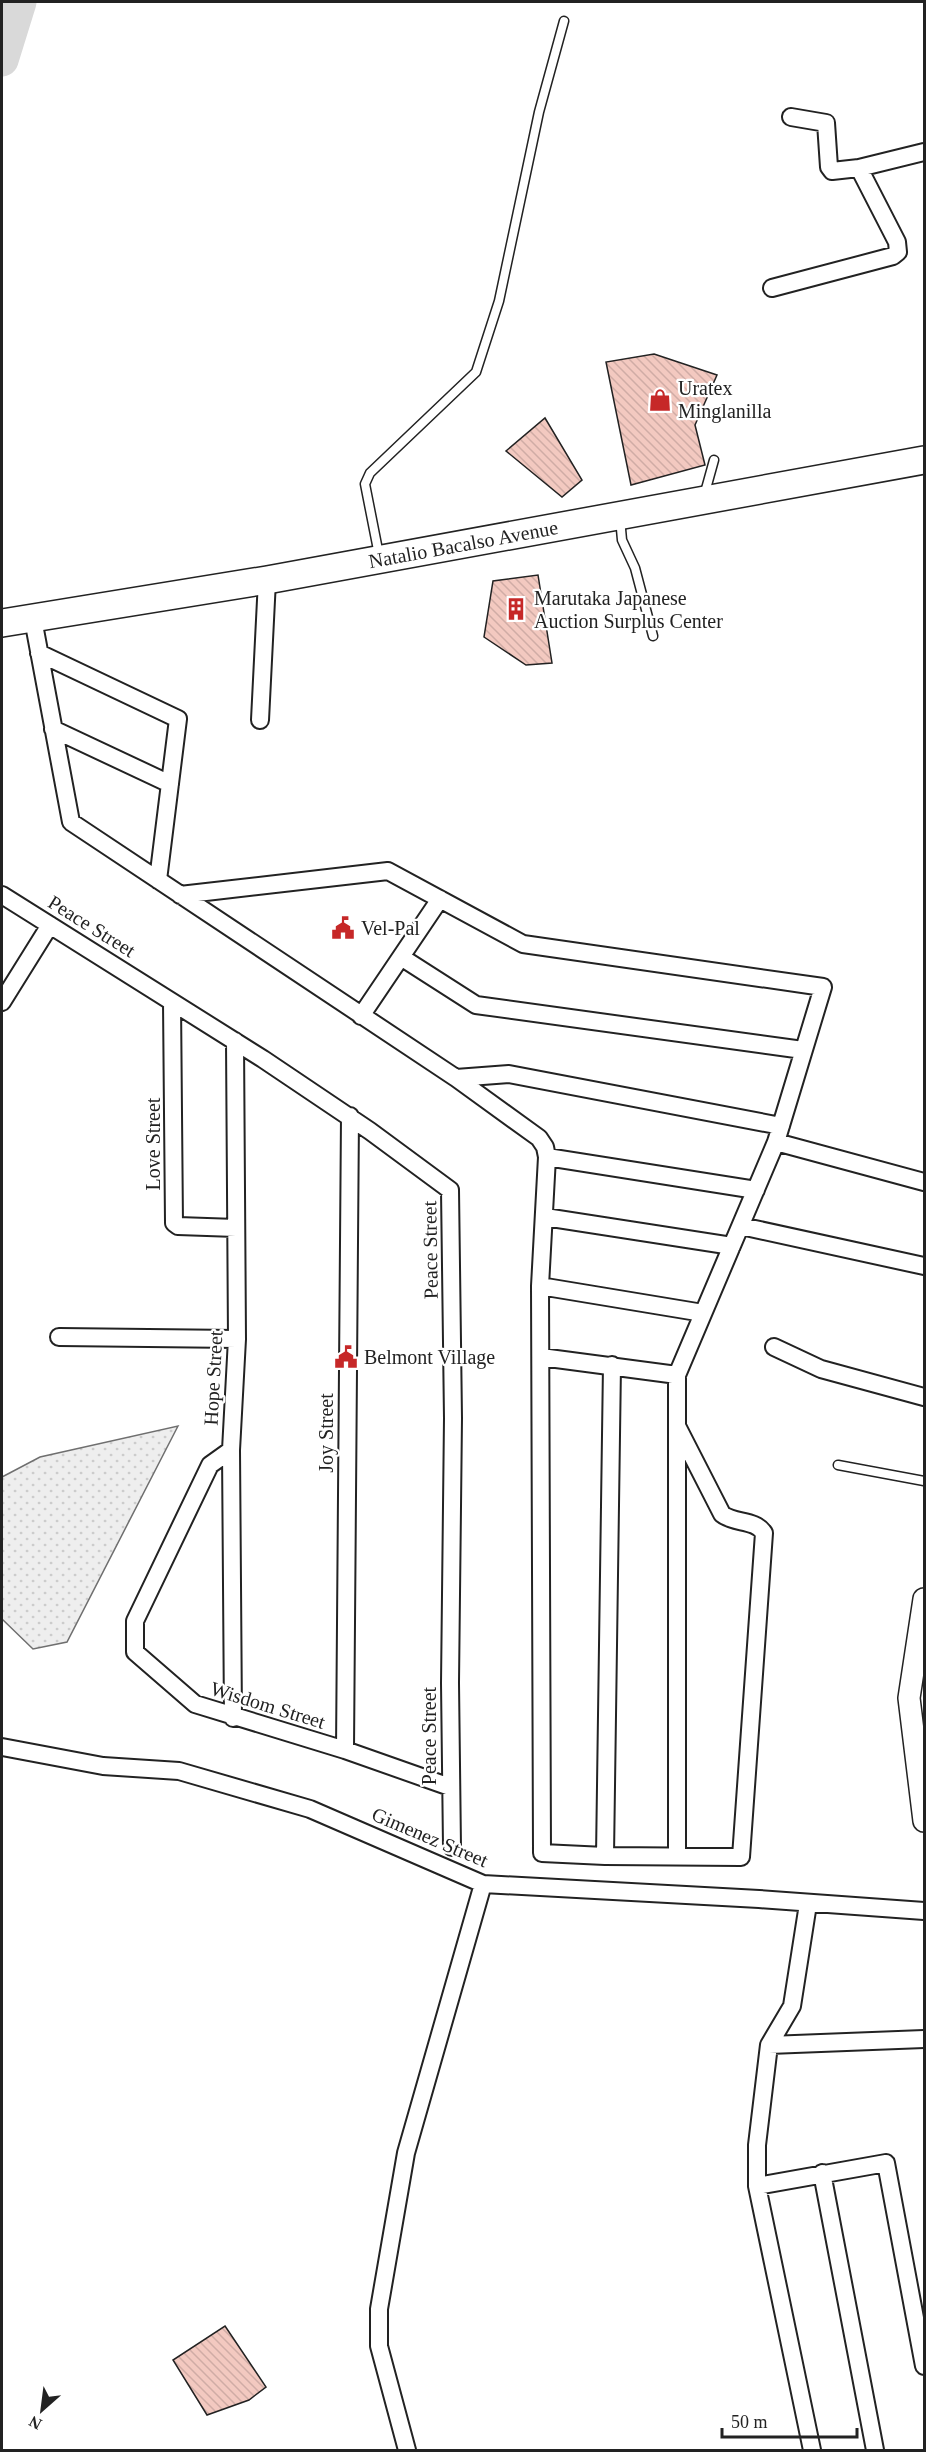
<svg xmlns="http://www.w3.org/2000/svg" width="926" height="2452" font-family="Georgia,serif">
<defs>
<pattern id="grass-dots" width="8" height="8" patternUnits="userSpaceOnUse" patternTransform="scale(1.5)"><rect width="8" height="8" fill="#eee"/><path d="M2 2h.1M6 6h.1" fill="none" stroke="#ccc" stroke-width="1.8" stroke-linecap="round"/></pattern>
<pattern id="building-back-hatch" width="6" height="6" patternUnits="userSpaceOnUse" patternTransform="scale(1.5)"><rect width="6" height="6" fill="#f3c9c0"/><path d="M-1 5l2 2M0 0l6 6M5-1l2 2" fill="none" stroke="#d0aca5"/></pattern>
</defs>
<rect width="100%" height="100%" fill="#fff"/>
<path fill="url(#grass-dots)" stroke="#6f6f6f" stroke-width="1.5" d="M178,1426L67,1642L33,1649L2,1619V1477L40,1457Z"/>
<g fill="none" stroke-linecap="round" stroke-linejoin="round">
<path stroke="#d9d9d9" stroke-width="33" d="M2,60L20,2"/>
</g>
<path fill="url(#building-back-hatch)" stroke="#222" stroke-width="1.5" d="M654,354L717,375L695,425L705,465L631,485L606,362Z
M545,418L582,480L562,497L506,451Z
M538,575L552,663L526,665L484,637L493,581Z
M225,2326L266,2387L249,2400L207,2415L173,2360Z"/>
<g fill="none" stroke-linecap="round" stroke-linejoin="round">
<g stroke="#222" stroke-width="11">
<path id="service" d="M704,496L714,460
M620,518L622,540L635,568L653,636
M379,555L365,484L370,473L476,372L499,301L539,112L564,21
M838,1465L924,1481"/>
</g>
<g stroke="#222" stroke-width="20">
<path id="minor" d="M791,117L826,123L829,167L832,171L859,168L924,152
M772,288L893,256L898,252L897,242L859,168
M33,619L71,822L456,1078L539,1138L545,1147L547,1157L540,1286L542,1853L605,1856L741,1857L764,1533C755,1519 734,1524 722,1514L677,1426
M39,653L178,719L158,880
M260,720L267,580
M53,729L170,784
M2,895L263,1059L370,1131L450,1190L453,1418L450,1683L452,1847
M180,895L388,871L523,944L823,987L776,1142L677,1375V1857
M401,957L476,1005L803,1050
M2,1002L50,925
M172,1002L174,1223L178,1226L236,1228
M361,1016L440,899
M456,1078L509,1074L781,1126
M776,1142L924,1182
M547,1157L756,1190
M545,1217L732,1246
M741,1226L924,1266
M540,1286L703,1313
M59,1337L237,1339
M774,1347L821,1369L924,1397
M541,1357L677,1375
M231,1450L210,1465L135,1621V1652L195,1704L345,1750L450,1787
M233,1718L231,1450L237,1339L235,1041
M2,1747L103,1766L179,1771L310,1809L483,1884L759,1899L924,1911
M345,1750L350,1116
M605,1856L612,1365
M808,1904L792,2006L769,2045L757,2145V2186L812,2450
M769,2045L924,2039
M822,2173L875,2450
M757,2186L886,2163L924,2366
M407,2450L379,2346V2309L406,2153L483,1884"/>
</g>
<g stroke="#222" stroke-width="24">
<path id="tertiary" d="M924,1599L909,1698L924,1821"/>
</g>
<g stroke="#222" stroke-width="30">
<g id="trunk">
<path id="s1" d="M2,623L267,580L924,460"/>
</g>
</g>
<use href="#service" stroke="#fff" stroke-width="8"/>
<use href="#minor" stroke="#fff" stroke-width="16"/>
<use href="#tertiary" stroke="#fff" stroke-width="21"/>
<use href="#trunk" stroke="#fff" stroke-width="27"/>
</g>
<defs>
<g id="shop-bare" transform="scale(1.8)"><path d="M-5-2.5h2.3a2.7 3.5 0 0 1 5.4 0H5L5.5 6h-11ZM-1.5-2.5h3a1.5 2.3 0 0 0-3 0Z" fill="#c62828" stroke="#fff" stroke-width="2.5" paint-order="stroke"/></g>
<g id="building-bare" transform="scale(1.8)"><path d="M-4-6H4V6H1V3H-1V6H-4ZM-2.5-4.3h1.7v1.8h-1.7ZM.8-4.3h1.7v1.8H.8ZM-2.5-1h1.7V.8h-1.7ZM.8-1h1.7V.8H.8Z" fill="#c62828" stroke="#fff" stroke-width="2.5" paint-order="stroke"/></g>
<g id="civic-bare" transform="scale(1.8)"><path d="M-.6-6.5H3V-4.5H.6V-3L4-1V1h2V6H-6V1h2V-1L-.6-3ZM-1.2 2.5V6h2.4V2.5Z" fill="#c62828" stroke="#fff" stroke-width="2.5" paint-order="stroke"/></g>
</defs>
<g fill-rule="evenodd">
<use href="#shop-bare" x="660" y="400"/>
<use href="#building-bare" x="516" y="609"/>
<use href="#civic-bare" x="343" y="928"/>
<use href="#civic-bare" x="346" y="1357"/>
</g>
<g text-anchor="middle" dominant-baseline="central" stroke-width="4.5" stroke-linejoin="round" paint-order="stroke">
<g font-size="20" fill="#222" stroke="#fff" text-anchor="start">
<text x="678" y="388">Uratex<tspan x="678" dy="23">Minglanilla</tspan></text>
<text x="534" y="598">Marutaka Japanese<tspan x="534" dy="23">Auction Surplus Center</tspan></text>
<text x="361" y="928">Vel-Pal</text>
<text x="364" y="1357">Belmont Village</text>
</g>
<g font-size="20" fill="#222" stroke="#fff">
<text stroke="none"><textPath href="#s1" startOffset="468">Natalio Bacalso Avenue</textPath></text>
<text transform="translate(92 926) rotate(32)">Peace Street</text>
<text transform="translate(153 1144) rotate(-90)">Love Street</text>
<text transform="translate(430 1250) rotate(-91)">Peace Street</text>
<text transform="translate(213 1378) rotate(-87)">Hope Street</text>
<text transform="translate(326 1433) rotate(-90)">Joy Street</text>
<text transform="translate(268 1705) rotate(17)">Wisdom Street</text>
<text transform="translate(429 1736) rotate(-90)">Peace Street</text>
<text transform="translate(430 1837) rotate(23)">Gimenez Street</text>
</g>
</g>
<rect width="926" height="2452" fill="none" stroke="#222222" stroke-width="6"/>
<g transform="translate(42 2410) rotate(208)" stroke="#ffffff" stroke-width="4.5" paint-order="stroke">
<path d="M0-4.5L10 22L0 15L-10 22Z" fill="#222222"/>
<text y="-9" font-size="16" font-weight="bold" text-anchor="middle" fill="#222222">N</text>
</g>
<path d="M722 2428v9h135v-9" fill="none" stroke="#222222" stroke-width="3"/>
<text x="731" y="2428" font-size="18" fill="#222222" stroke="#ffffff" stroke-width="4.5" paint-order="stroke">50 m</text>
</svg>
